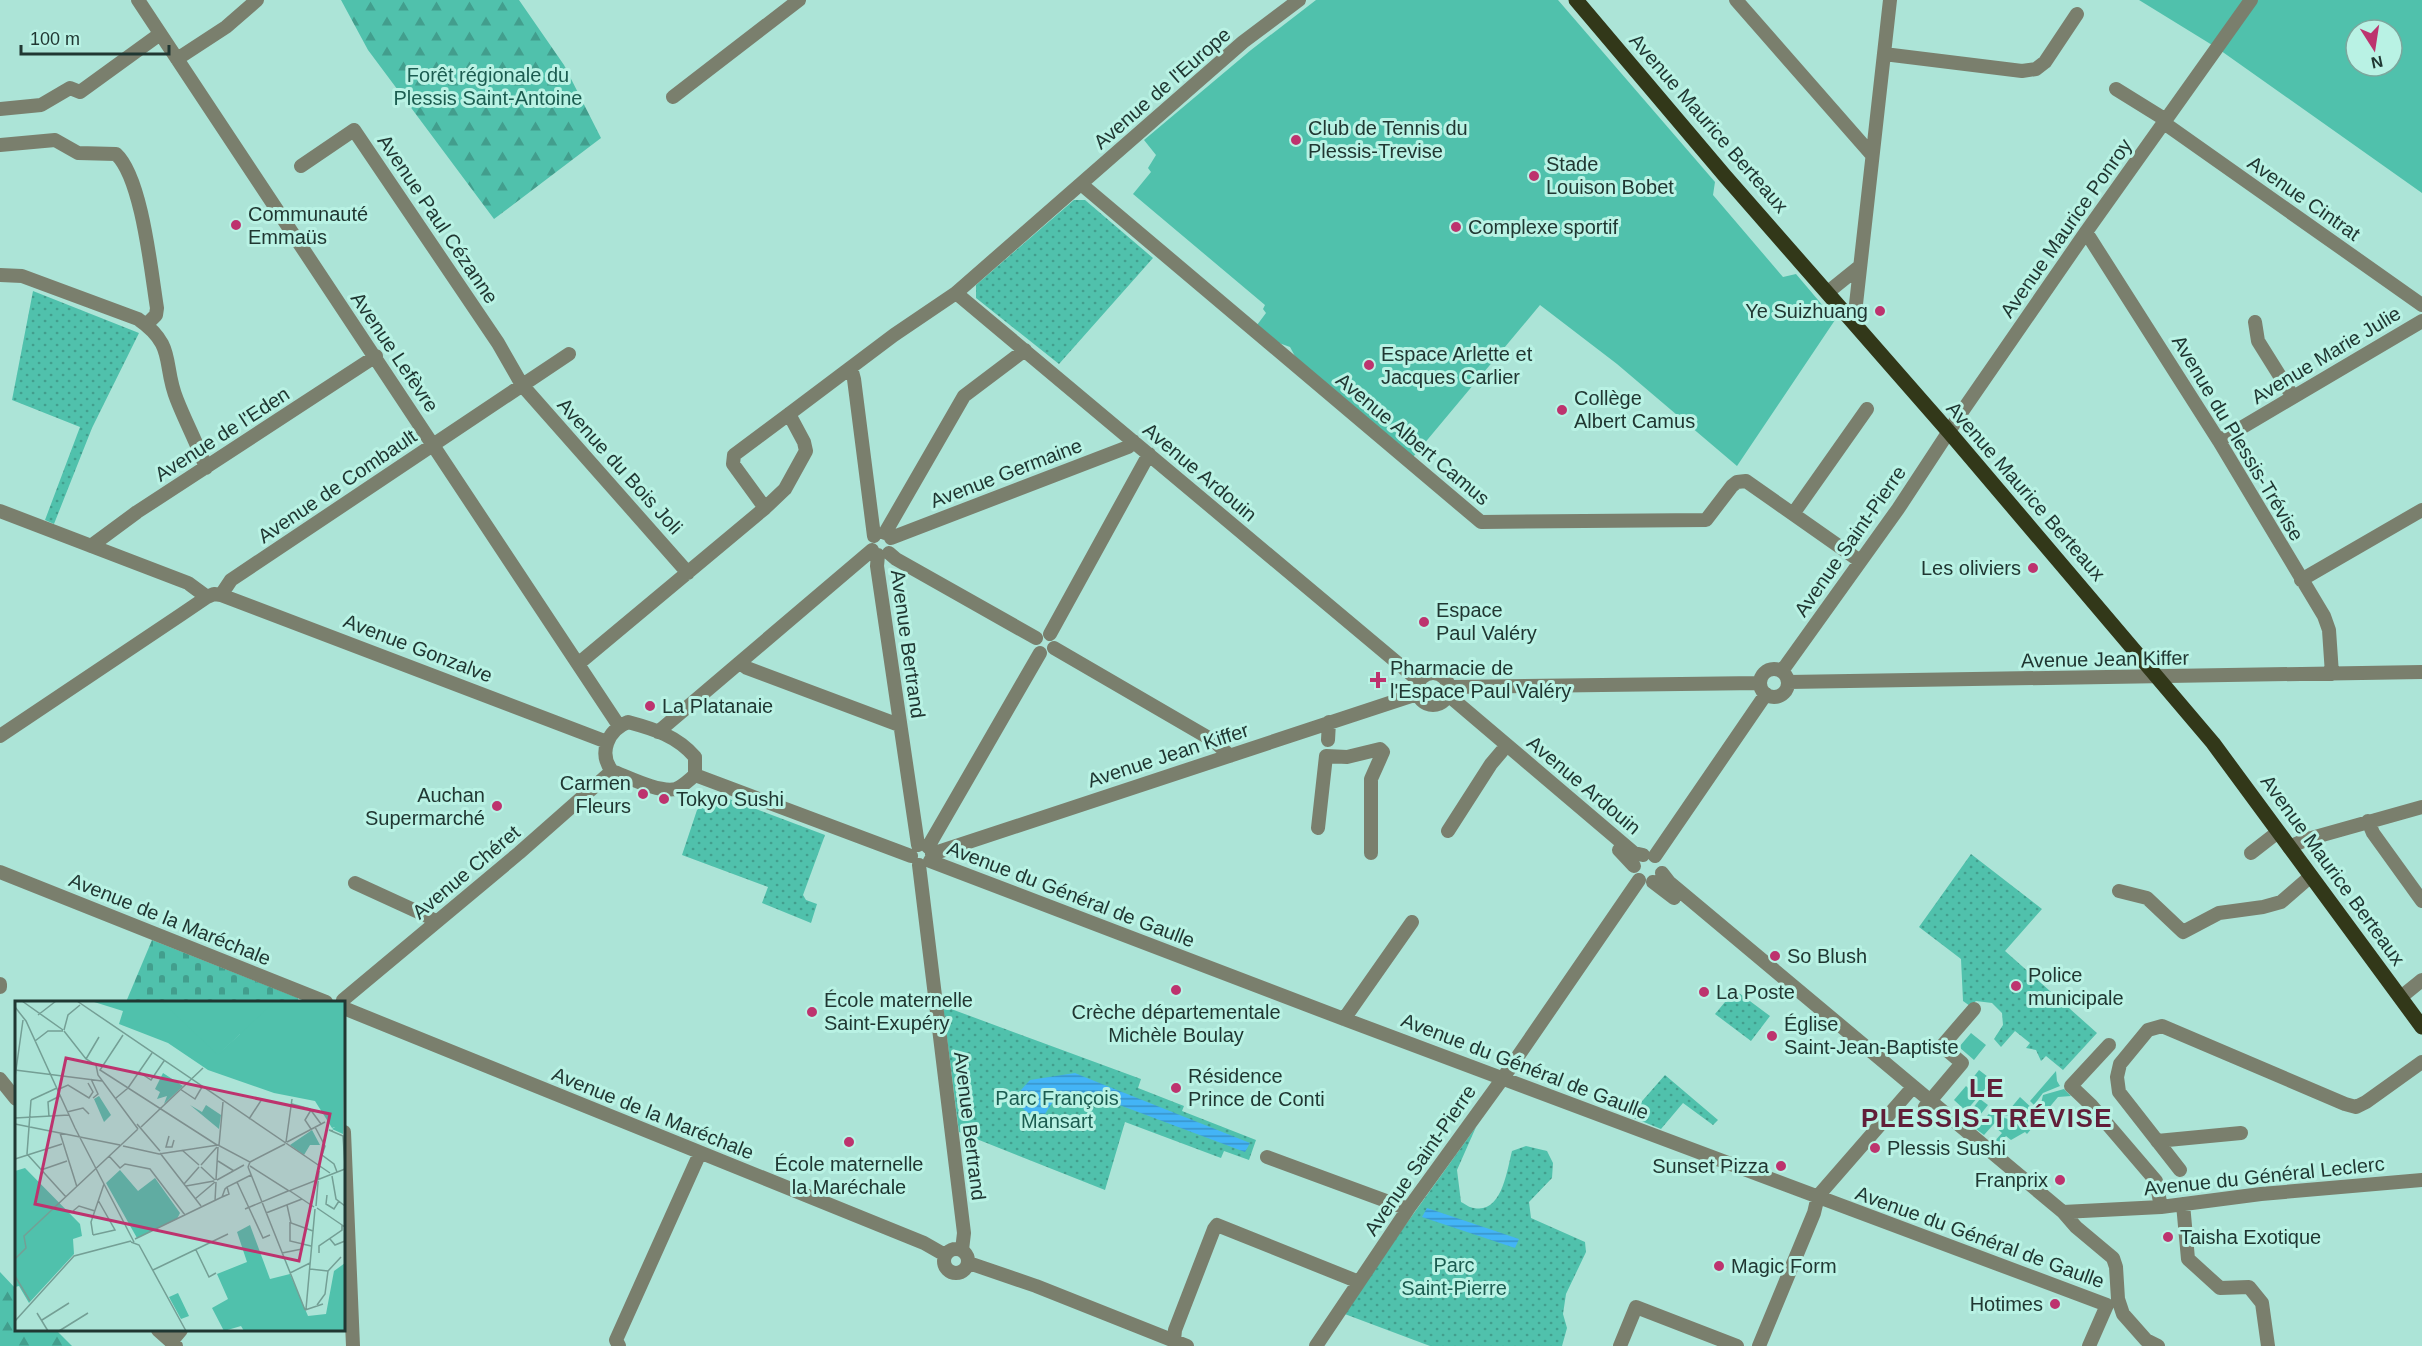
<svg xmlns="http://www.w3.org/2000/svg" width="2422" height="1346" font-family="Helvetica,sans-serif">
<defs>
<pattern id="forest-firs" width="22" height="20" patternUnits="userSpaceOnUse" patternTransform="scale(1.5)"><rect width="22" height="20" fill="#50c1ac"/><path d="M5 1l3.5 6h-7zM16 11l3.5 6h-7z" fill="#429e8d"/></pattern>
<pattern id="cemetery-stones" width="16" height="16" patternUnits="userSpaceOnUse" patternTransform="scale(1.5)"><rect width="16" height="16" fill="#50c1ac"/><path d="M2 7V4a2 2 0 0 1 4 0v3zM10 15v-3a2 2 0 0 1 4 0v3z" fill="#429e8d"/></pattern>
<pattern id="park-dots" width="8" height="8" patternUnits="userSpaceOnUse" patternTransform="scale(1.5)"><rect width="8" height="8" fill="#50c1ac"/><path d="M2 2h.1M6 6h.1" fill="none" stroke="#429e8d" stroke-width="1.8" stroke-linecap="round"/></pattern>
<pattern id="water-rules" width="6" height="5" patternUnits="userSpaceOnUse" patternTransform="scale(1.5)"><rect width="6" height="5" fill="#43b4f6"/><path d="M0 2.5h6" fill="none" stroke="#3893c8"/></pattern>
</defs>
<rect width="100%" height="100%" fill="#ace4d7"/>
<path fill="#50c1ac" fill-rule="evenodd" d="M1316,0H1558L1715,182L1713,195L1783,277L1796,274L1835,320L1737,466L1617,364L1540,305L1413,457L1296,358L1290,347L1279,343L1257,325L1266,313L1263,309L1265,305L1133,194L1151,172L1148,168L1156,155L1144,140L1251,50Z
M2139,0H2422V193L2217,48ZM2356,30H2392V66H2356Z
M1971,1033L1986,1045L1974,1060L1959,1047Z
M1979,1070L1992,1080L1980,1095L1968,1084Z
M2056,1071L2057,1081L2060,1086L2043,1093L2034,1105L2030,1101Z
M1966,1086L1978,1097L1966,1111L1954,1100Z
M2064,1089L2071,1096L2058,1097L2027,1134L2025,1132L2011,1140L2006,1136L1997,1146L1993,1143L2002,1133L1995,1127L2003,1117C2011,1122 2030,1122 2037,1114C2040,1110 2042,1099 2043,1095Z
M2020,1097L2035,1111L2014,1118L2005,1115Z
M1980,1099L1988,1105L1972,1125L1964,1119Z
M1993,1109L2001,1116L1984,1135L1976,1129Z"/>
<path fill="url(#forest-firs)" d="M341,0H519L564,65L601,138L494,219L368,50Z
M0,1272L16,1289V1330H56L72,1346H0Z"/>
<path fill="url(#cemetery-stones)" d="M152,940L298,998V1002H126Z"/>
<path fill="url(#park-dots)" d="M1074,200H1085L1153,258L1059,364L976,298V285Z
M33,291L139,333L92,428L54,524L45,520L80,427L12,400Z
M716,794L825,835L803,895L806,900L817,904L811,923L762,903L768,887L682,855L697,810Z
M1971,854L2042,909L2005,951L2097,1033L2063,1070L2046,1056L2041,1061L2036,1050L2026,1048L2030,1043L2015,1031L2001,1047L1994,1039L2003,1025L2002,1013L1992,1003L1976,1001L1970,1006L1963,1001L1961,959L1919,927Z
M1735,990L1770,1016L1751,1041L1715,1014Z
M943,1006L1141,1079L1138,1088L1184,1106L1182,1111L1256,1140L1249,1160L1224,1151L1221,1158L1125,1122L1105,1190L959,1132Z
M1665,1075L1718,1120L1713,1125L1683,1103L1661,1129L1629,1116Z
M1476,1127L1457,1170L1461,1202C1465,1204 1470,1208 1474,1208C1502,1214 1507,1170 1512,1151L1526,1146L1547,1151L1553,1163L1552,1178L1529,1202L1531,1218L1585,1242L1586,1252L1566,1294L1563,1314L1567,1328L1562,1346H1430L1342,1313Z"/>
<path fill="url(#water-rules)" d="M1075,1073L1087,1078L1250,1143L1245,1152L1098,1097L1066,1096L1059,1098L1054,1100L1045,1114L1028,1113L1021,1107V1090L1030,1080Z
M1427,1208L1519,1239L1515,1248L1422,1217Z"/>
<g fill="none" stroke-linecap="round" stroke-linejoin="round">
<path stroke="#7a7f6d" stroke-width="14" d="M138,0L619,726
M1736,0L1872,155
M1884,54L2022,71L2036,69L2045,62L2077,14
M177,59L226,27L257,0
M2116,89L2166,120
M673,97L799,0
M0,109L41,105L70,88L80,92L160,34
M2164,123L2422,305
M0,145L55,140L78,153L116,154C142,178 151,271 157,308L156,315L146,325
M301,166L354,130L498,343L522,385L688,573
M1081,184L1481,522L1706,520L1732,486L1737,482L1746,481L1860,561
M2086,232L2219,441L2324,616L2329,630L2332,674
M0,275L22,276L138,319C177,346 162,364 177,400C186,423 198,445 206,468
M1828,292L1859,267
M956,293L1419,681
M1854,322L1890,0
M2255,322L2258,341L2293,397
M851,368L854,379L874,536
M789,414L894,335L956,293L1243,42L1299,0
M2219,441L2422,321
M0,511L188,583L207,597
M1793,514L1867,409
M885,533L964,396L1025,350
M891,538L1128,447L1133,441
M91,546L137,512L376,356
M889,553L896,559L1036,638
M878,555L877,566L918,845
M2301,580L2422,510
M221,595L231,580L569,354
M1050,634L1149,454
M1054,648L1214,741L1230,756
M740,663L747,668L899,725
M578,664L765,508L785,489L806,451L804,442L789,414L734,455L733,464L765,508
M1760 683a14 14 0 1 1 28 0a14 14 0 1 1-28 0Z
M1782,671L1898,509L1961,413L2086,232L2251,0
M1417 689a16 16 0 1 1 32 0a16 16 0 1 1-32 0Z
M1788,682L2422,672
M1449,687L1759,683
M1448,695L1634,853L1643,855
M628,722C654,729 677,736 695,757V775C689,780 683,786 676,789C659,793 628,777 612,771C598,753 608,730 628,722Z
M658,732L872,550
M0,736L182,614L207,597L214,594L221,595L607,742
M1328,740L1329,722
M695,775L911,856
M2368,821L2373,833L2422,901
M1318,828L1326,756L1347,757L1380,749L1383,752L1371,779V853
M1448,831L1491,764L1502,751
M928,847L1040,653
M2289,847L2308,839L2422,807
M1619,850L1634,866
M2251,853L2278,832
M932,854L1417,694
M1655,856L1766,694
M930,861L1344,1019L2107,1305L2089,1346
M919,865L964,1233L962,1250
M0,872L326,1002
M1662,873L1669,882L2063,1212L2076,1227L2113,1258L2116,1267L2118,1299L2123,1314L2146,1340L2158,1346
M1653,882L1674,898
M355,883L427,916L436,922
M2119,891L2147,898L2183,932L2219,913L2263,907L2281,902L2311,876
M0,984V987
M2401,997L2422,980
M343,1000L519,853L612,771
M346,1009L924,1243L945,1255
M1344,1019L1412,922
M2109,1045L2071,1086L2091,1105L2156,1181L2161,1207
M0,1079L16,1099
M1925,1107L1962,1063L1942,1046L1974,1009
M344,1132L353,1346
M2157,1141L2241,1133
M1267,1157L1408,1209
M2180,1170L2119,1092L2117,1077L2120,1064L2148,1030L2162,1026L2345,1104L2356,1107L2366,1102L2422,1062
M2183,1204L2188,1259L2220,1288L2249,1287L2262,1303L2268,1346
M2063,1212L2161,1207L2261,1194L2422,1180
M944 1261a12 12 0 1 1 24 0a12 12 0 1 1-24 0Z
M969,1263L1036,1286L1187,1346
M158,1330L176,1346
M1174,1340L1175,1330L1214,1229L1217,1225L1359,1282
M171,1342L181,1330
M619,1346L616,1340L700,1153
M1316,1346L1408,1209L1503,1078L1639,880
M1620,1346L1636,1307L1737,1346
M1759,1346L1814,1213L1818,1196L1913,1087"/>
<path stroke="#323819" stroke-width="15" d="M1576,0L1725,176L1949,432L2213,743L2422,1027"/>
</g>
<g fill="#bd336e" stroke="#b9f2e4" stroke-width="2">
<circle cx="1296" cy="140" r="6"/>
<circle cx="1534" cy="176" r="6"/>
<circle cx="236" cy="225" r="6"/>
<circle cx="1456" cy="227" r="6"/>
<circle cx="1880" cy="311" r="6"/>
<circle cx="1369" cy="365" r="6"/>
<circle cx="1562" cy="410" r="6"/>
<circle cx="2033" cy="568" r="6"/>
<circle cx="1424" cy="622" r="6"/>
<path d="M1375 671h6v6h6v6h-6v6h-6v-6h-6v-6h6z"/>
<circle cx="650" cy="706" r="6"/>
<circle cx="643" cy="794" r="6"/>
<circle cx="664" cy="799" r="6"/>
<circle cx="497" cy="806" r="6"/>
<circle cx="1775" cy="956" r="6"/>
<circle cx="2016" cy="986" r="6"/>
<circle cx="1176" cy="990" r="6"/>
<circle cx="1704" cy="992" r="6"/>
<circle cx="812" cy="1012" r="6"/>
<circle cx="1772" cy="1036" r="6"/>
<circle cx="1176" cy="1088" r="6"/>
<circle cx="849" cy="1142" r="6"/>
<circle cx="1875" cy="1148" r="6"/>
<circle cx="1781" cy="1166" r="6"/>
<circle cx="2060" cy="1180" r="6"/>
<circle cx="2168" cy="1237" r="6"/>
<circle cx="1719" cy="1266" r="6"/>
<circle cx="2055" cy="1304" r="6"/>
</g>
<g text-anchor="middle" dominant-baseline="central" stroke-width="6" stroke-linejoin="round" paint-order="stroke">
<g font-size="20" fill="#1b5c50" stroke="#b9f2e4">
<text x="488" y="75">Forêt régionale du<tspan x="488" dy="23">Plessis Saint-Antoine</tspan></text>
<text x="1057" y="1098">Parc François<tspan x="1057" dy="23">Mansart</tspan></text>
<text x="1454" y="1265">Parc<tspan x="1454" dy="23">Saint-Pierre</tspan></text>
</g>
<g font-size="20" fill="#203732" stroke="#b9f2e4">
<text transform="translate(1162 88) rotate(-41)">Avenue de l'Europe</text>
<text transform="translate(1709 123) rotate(49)">Avenue Maurice Berteaux</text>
<text transform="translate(2304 198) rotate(35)">Avenue Cintrat</text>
<text transform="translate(438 219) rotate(56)">Avenue Paul Cézanne</text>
<text transform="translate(2066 228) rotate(-55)">Avenue Maurice Ponroy</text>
<text transform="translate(395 352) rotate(56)">Avenue Lefèvre</text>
<text transform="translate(2326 355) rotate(-31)">Avenue Marie Julie</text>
<text transform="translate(222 434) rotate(-33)">Avenue de l'Eden</text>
<text transform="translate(2238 438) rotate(59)">Avenue du Plessis-Trévise</text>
<text transform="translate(1413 439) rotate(40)">Avenue Albert Camus</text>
<text transform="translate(620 466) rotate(48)">Avenue du Bois Joli</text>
<text transform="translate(1200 472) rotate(40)">Avenue Ardouin</text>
<text transform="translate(1006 473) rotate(-21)">Avenue Germaine</text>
<text transform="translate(337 486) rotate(-34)">Avenue de Combault</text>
<text transform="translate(2026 491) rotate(49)">Avenue Maurice Berteaux</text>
<text transform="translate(1850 541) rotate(-55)">Avenue Saint-Pierre</text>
<text transform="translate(908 644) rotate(82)">Avenue Bertrand</text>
<text transform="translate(418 648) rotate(21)">Avenue Gonzalve</text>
<text transform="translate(2105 659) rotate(-1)">Avenue Jean Kiffer</text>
<text transform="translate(1168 755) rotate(-18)">Avenue Jean Kiffer</text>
<text transform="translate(1584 785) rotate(40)">Avenue Ardouin</text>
<text transform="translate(2333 870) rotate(54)">Avenue Maurice Berteaux</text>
<text transform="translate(466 872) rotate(-40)">Avenue Chéret</text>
<text transform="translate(1071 894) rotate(21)">Avenue du Général de Gaulle</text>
<text transform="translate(170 919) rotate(22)">Avenue de la Maréchale</text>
<text transform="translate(1525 1066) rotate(21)">Avenue du Général de Gaulle</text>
<text transform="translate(653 1113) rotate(22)">Avenue de la Maréchale</text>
<text transform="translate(970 1126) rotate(83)">Avenue Bertrand</text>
<text transform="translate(1420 1160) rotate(-55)">Avenue Saint-Pierre</text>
<text transform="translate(2264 1176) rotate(-6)">Avenue du Général Leclerc</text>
<text transform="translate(1980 1237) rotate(20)">Avenue du Général de Gaulle</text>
</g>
<g font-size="20" fill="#203732" stroke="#b9f2e4" text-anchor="start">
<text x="1308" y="128">Club de Tennis du<tspan x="1308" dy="23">Plessis-Trevise</tspan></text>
<text x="1546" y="164">Stade<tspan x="1546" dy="23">Louison Bobet</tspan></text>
<text x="248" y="214">Communauté<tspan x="248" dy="23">Emmaüs</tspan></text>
<text x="1468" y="227">Complexe sportif</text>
<text x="1868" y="311" text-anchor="end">Ye Suizhuang</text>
<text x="1381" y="354">Espace Arlette et<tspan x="1381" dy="23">Jacques Carlier</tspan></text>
<text x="1574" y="398">Collège<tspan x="1574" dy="23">Albert Camus</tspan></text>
<text x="2021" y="568" text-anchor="end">Les oliviers</text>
<text x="1436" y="610">Espace<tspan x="1436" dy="23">Paul Valéry</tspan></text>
<text x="1390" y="668">Pharmacie de<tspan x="1390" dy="23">l'Espace Paul Valéry</tspan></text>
<text x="662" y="706">La Platanaie</text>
<text x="631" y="783" text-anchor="end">Carmen<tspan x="631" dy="23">Fleurs</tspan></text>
<text x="485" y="795" text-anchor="end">Auchan<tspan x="485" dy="23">Supermarché</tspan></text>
<text x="676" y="799">Tokyo Sushi</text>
<text x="1787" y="956">So Blush</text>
<text x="2028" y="975">Police<tspan x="2028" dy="23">municipale</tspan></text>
<text x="1716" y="992">La Poste</text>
<text x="824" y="1000">École maternelle<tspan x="824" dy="23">Saint-Exupéry</tspan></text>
<text x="1176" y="1012" text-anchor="middle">Crèche départementale<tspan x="1176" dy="23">Michèle Boulay</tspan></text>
<text x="1784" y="1024">Église<tspan x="1784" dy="23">Saint-Jean-Baptiste</tspan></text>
<text x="1188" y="1076">Résidence<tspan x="1188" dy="23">Prince de Conti</tspan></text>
<text x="1887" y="1148">Plessis Sushi</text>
<text x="849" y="1164" text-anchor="middle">École maternelle<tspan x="849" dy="23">la Maréchale</tspan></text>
<text x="1769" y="1166" text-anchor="end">Sunset Pizza</text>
<text x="2048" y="1180" text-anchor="end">Franprix</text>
<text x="2180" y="1237">Taisha Exotique</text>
<text x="1731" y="1266">Magic Form</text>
<text x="2043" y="1304" text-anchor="end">Hotimes</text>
</g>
<g font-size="26" font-weight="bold" letter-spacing="1.5" fill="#611f39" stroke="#b9f2e4">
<text x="1987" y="1088">LE<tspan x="1987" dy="30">PLESSIS-TRÉVISE</tspan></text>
</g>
</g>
<g transform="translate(15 1001)">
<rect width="330" height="330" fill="#ace4d7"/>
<path d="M10,167L65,223L67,235L58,238L59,253L14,302L4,285L0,286V170ZM105,169L123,190L140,177L165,212L162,218L122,237L91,182Z" fill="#50c1ac"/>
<path d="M76,0H149L203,53L225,33L184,0H330L328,133L317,128L320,126L317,127L300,100L259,92L193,69L153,42L104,23L108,10ZM235,224L255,278L275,273L293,315L311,313L319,270L330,262V330H229L226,325L209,330L197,307L213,298L202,273L232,261L222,231ZM163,292L174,315L166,318L154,296Z" fill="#50c1ac"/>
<path d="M297,129L305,144H295L289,154L275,144Z" fill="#50c1ac"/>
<path d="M146,0H260L203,54ZM148,72L168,85L149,103L152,95L142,98L145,91L140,88ZM84,95L96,114L89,121L79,98ZM175,104L187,111L191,104L206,114L204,128Z" fill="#50c1ac"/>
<path fill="none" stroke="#749f95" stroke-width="1.5" d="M7,0L48,29M62,0L315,172M0,6L11,20L60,127L119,241M23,14L41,0M49,29L53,14L65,4M49,30L71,58L81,64L83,74L123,128M108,34L85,69L202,144M20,40L33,30H48M71,58L84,36M0,69L87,80M124,71L136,79L149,60M0,76L8,19M76,78L83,93L78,97M165,88L180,98L187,86M42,89L53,84L74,97L78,91L73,82M101,97L113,87L137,52M16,99L12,153L51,196M16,99L42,87M277,103L295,108L306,123M52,111L68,107L74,113M34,116L33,101L45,95M0,117L54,114M234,118L247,98M0,123L105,144M122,123L145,150M126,126L188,67M300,126L310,145L307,154L319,163L322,171M296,128L290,119L296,109M318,130L314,129L328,135L330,165M45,132L62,186M154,135L151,146H157L159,139M271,141L277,98M272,141L310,121M204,144L208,101M108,145L144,153L203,144L235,161L233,166M167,149L184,164M145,152L186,205M94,155L105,167L110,163L135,168L170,214M0,158L47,143M203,160L219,170M235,161L270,143M186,164L202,146M235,165L274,190L330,168M186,166L200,179M233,166L290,309M26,169L52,160M317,175L321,198L330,205M201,179L203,146M202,179L229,164M222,181L248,237L255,234M169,183L184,166M171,185L199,180M212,186L214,193L207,196L210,188L212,186L236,174M275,190L299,206M312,194L311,203L319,208L324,200M180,198L200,181M200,200L201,181M272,204L276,222L298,230M301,205L304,170M302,207L330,226M230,208L273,190M58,210L64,205L80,210M251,212L287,198M275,221V240L296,245M78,234L100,229L83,199M78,234L76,221L89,183M120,238L207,196M315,238L320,244L330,240M116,241L124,244L171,330M181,249L194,276L201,272M267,252L287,248M304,252V245L327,229V224M0,258L11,247L9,235L123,128M295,268L313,270M138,269L213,233M313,270L326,256M275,272L295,262M0,275L15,300M302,304L310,293L313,270M291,308L300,208M290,309L308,303M22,312L33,330M27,319L54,302M0,320L59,255L116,240M44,330L73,312"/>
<path fill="#bd336e" fill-opacity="0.15" stroke="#bd336e" stroke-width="3" d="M51,57L315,113L284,260L20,203Z"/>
<rect width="330" height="330" fill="none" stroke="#203732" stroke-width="3"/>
</g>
<g transform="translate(2374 48) rotate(168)"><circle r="28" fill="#b9f2e4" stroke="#7ca79d" stroke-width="1.5"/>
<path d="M0-4.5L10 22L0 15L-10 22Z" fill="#bd336e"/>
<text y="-9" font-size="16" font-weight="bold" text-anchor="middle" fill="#203732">N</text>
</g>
<path d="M21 45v9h148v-9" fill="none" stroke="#203732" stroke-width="3"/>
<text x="30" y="45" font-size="18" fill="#203732" stroke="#b9f2e4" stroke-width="4.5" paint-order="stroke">100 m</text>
</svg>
